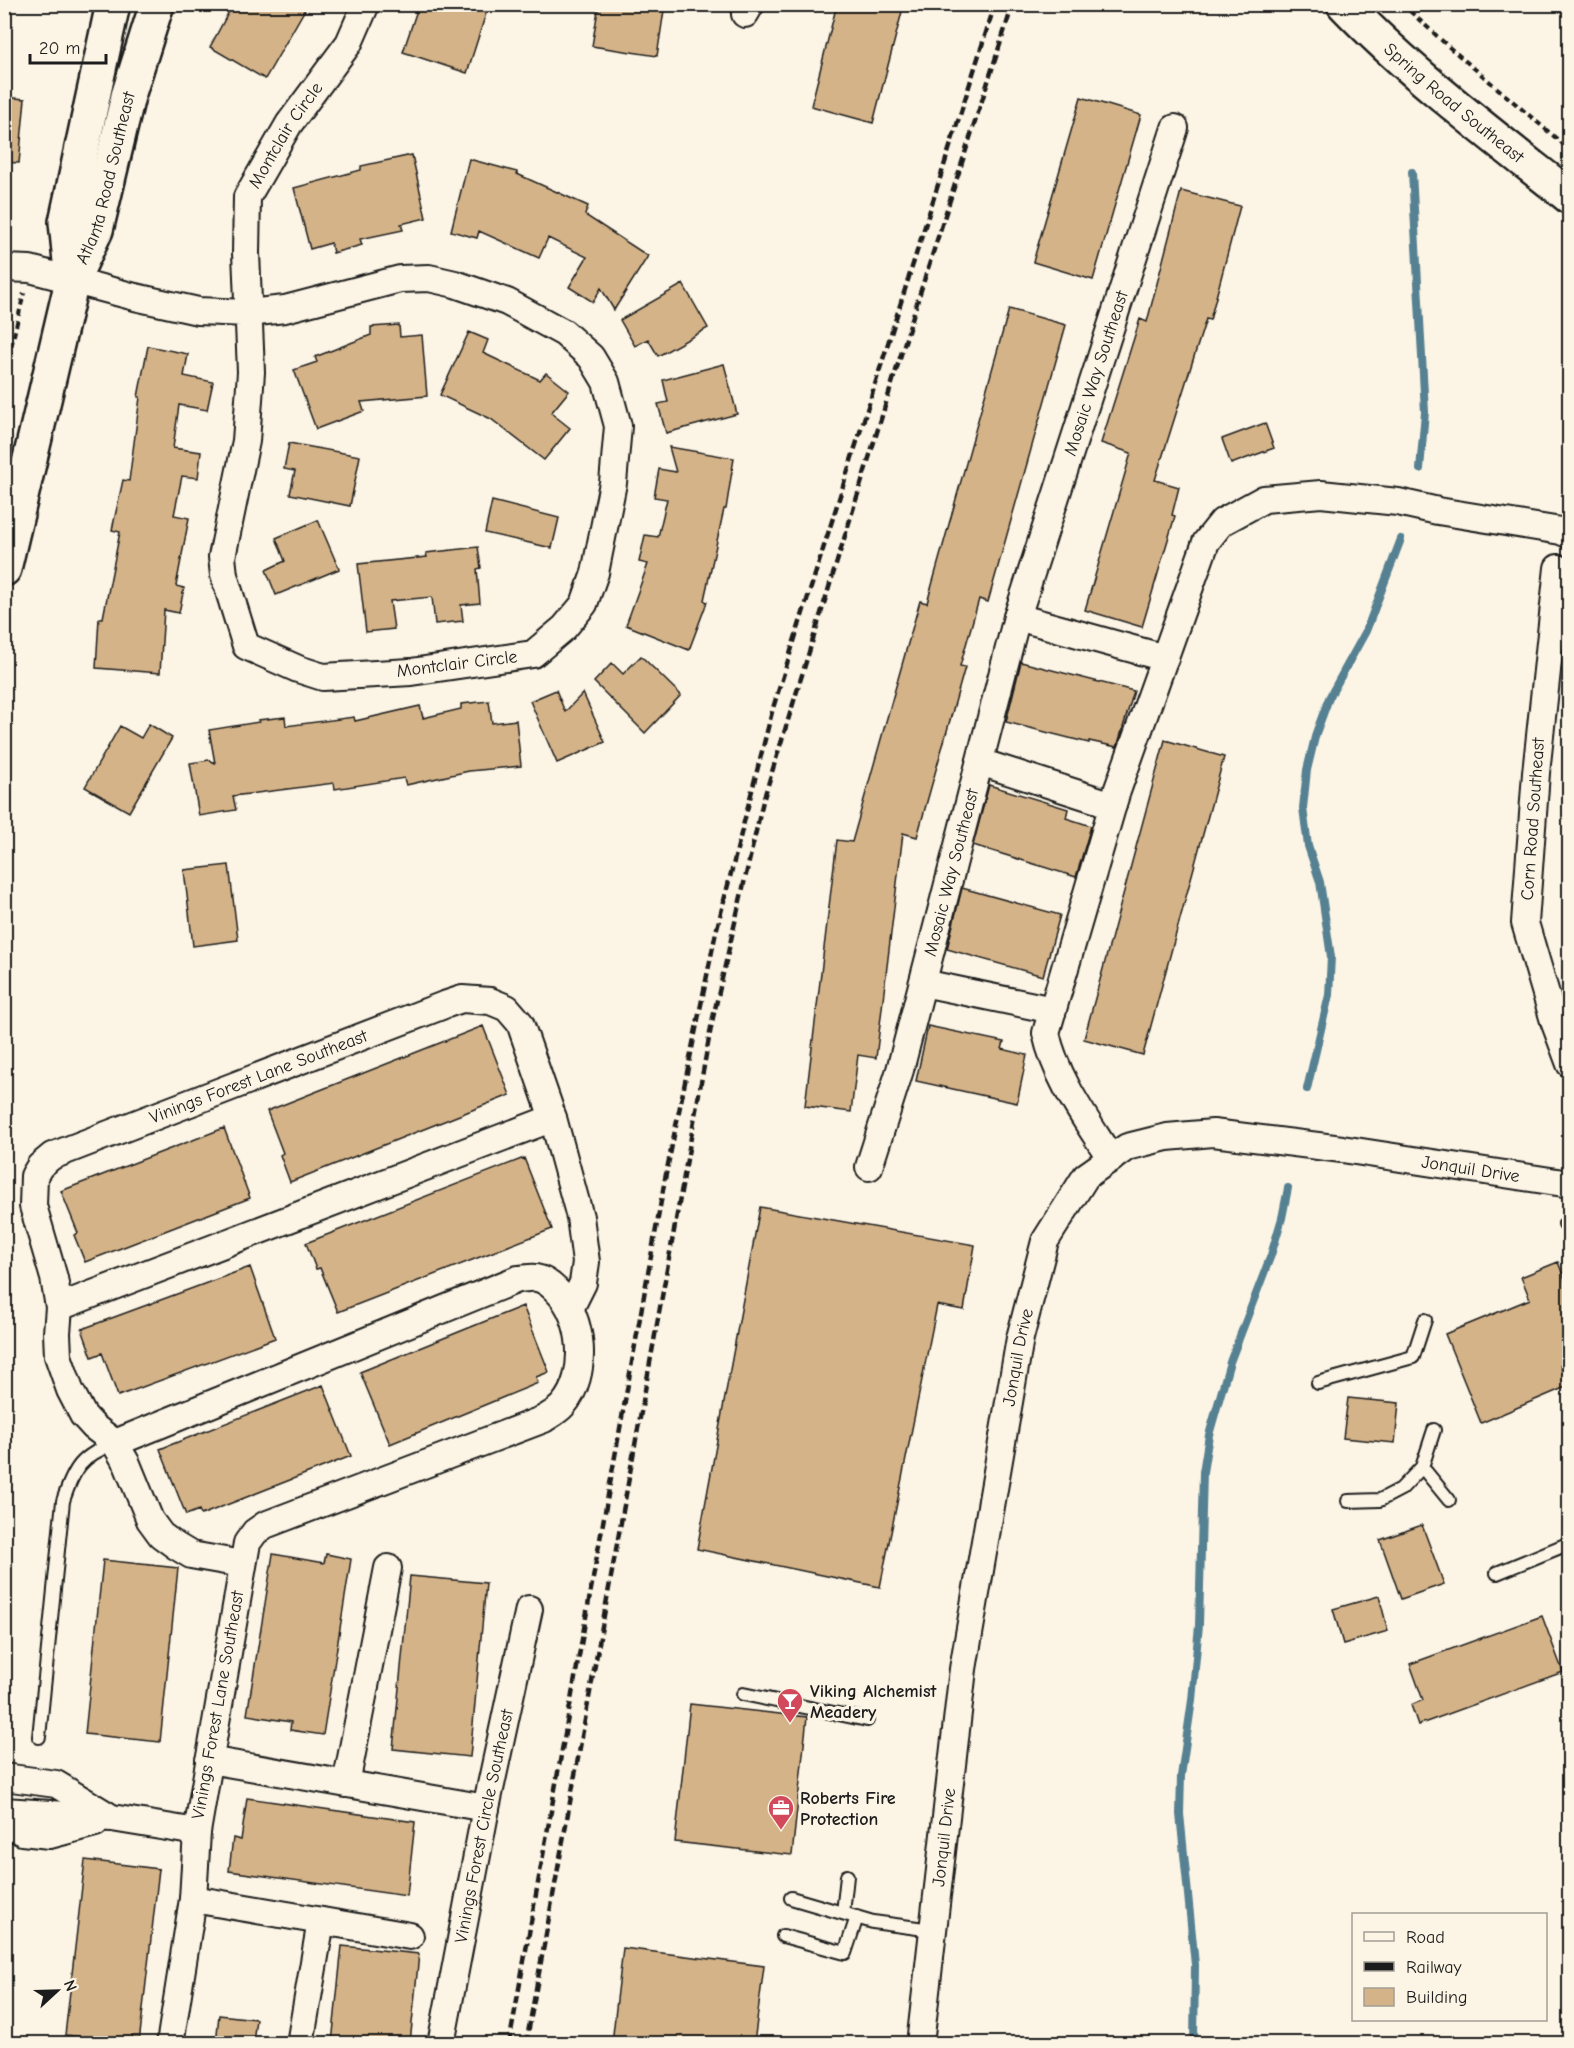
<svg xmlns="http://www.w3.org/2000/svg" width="1574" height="2048" font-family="'Comic Neue',sans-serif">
<rect width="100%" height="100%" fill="#fcf5e5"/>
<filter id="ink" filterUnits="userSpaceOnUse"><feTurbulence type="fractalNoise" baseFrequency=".0167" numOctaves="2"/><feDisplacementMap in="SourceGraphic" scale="12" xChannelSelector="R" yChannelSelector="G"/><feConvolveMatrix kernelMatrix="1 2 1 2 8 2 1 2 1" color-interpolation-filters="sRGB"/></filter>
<g filter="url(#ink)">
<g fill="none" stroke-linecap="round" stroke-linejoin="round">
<path stroke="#578192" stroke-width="8" d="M1412,172L1425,412L1420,469
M1307,1089L1329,995L1331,957L1320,882L1308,846L1303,808L1307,770L1316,733L1329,698L1366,631L1401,539
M1194,2044L1195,1965L1180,1814L1181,1776L1192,1700L1199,1625L1203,1472L1209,1435L1230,1362L1271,1255L1282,1218L1288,1188"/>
</g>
<path fill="#d5b388" stroke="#1c1c1c" stroke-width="1.5" d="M233,4H308L265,79L210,47Z
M419,4H489L467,73L403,52Z
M599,4H665L657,56L592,46Z
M837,4H904L873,123L811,106Z
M4,97L25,99L19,163L4,162Z
M1081,97L1141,115L1093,280L1033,262Z
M412,155L426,218L401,224L403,230L360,239L362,245L333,253L331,243L310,249L294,188L361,170V166Z
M469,159L517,172V174L588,206L585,215L648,256L614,310L601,288L593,302L569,287L587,257L548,238L539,258L479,231L477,238L451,231Z
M1181,191L1240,206L1210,320L1206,319L1155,480L1179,487L1172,515L1175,516L1142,627L1085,610L1131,453L1101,443L1140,319L1147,322Z
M683,284L708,328L658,356L648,339L635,346L620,320Z
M1009,309L1066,325L988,602L979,599L960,666L965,667L917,837L903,833L876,1058L858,1055L851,1112L805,1106L837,840L852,842L920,601L927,603Z
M399,325L400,337L422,335L427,396L361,402L364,411L316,429L294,370L317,362L315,357L371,335V327Z
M469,332L488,340L483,353L540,380L546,373L569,391L551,413L570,428L544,460L491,419L440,395Z
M148,346L188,354L184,376L213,382L207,410L179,405L173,448L201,452L198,478L182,476L174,515L189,518L176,586L184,588L179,613L164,610L160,673L96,668L99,618H103L120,532L112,530L123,480L129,481L140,397H138Z
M724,364L737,414L666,433L658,404L668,402L663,380Z
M1265,423L1274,448L1231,464L1222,439Z
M289,443L360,456L350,506L290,494L295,471L284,469Z
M669,447L734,458L726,509H724L704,600L707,602L689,650L626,625L648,564L639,562L645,535L658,537L667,499L654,497L659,469L676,472Z
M492,501L559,518L552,548L485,533Z
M318,520L339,569L276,595L266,570L285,561L276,538Z
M478,547L481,568L477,569L480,603L461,605L463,621L435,624L432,597L390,601L394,629L366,632L358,564L427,557L426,553Z
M641,656L681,695L645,733L594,682L612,663L623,674Z
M1021,662L1134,691L1117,747L1089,741V743L1006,722Z
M556,690L565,712L583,693L605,742L557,763L530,701Z
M489,701L492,723L516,720L521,766L469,771L406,785L404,778L335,789L334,783L233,796L236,810L199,816L190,763L209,760L215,763L209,730L259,722L258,720L285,717L286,726L354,717L355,721L420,706L423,718L461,709V704Z
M149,724L172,738L129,812L85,787L120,726L141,738Z
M1165,740L1224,757L1143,1055L1084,1039Z
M989,785L1068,809L1066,818L1091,826L1076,877L973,845Z
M229,865L238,940L193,946L184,870Z
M962,888L1060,915L1043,976L947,949Z
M483,1026L510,1095L290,1182L280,1155L283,1153L267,1111Z
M928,1026L1004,1042L1002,1049L1027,1055L1017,1103L916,1081Z
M224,1128L250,1198L85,1262L74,1235L78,1233L61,1191Z
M524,1158L552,1229L338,1312L320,1268L316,1269L306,1243Z
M760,1207L975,1245L964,1310L937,1305L880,1587L697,1549Z
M1558,1262L1569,1290V1360L1560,1365L1568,1386L1481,1423L1445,1334L1530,1299L1521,1277Z
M250,1267L275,1338L118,1396L102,1353L92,1357L82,1329Z
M523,1306L549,1372L536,1377L538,1383L390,1444L360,1372Z
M323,1385L351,1456L201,1515L199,1510L186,1515L160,1449Z
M1348,1398L1399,1403L1395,1443L1343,1438Z
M1422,1525L1444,1584L1401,1599L1380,1540Z
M273,1554L324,1563L326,1554L351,1559L323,1735L290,1730L291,1722L247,1715Z
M103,1560L178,1568L160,1742L85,1734Z
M410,1576L486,1583L470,1757L393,1749Z
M1379,1596L1388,1631L1343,1644L1333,1609Z
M1542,1616L1563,1672L1418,1725L1411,1705L1423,1700L1410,1664Z
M690,1704L807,1717L792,1855L675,1842Z
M247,1798L415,1822L407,1896L229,1871L233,1838L241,1840Z
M85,1860L159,1869L139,2043L65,2035Z
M342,1946L419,1954L410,2043H332Z
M623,1948L764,1966L754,2043H612Z
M219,2015L256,2019L253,2043H216Z"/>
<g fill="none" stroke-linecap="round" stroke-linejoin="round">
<g stroke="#1c1c1c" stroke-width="16">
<path id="lane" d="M1565,1224L1570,1223
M1318,1383L1413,1357L1425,1320
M1422,1467L1449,1500
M1348,1501L1380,1500L1401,1489L1422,1467L1434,1430
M1497,1573L1570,1543
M743,1694L867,1720
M39,1737L63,1501C74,1468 81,1456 115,1443
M791,1898L873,1922L932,1930
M843,1913L847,1876
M783,1936L845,1953L857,1917"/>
</g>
<g stroke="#1c1c1c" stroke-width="30">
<g id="street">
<path d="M745,14L751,4"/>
<path id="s1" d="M4,268L30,269L135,297L198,311L248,313L285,309L400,279L429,278L455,284L507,302L564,333L591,357L606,382L618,426L613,483L595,573L584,604L564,628L533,654L411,672L323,677L298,669L246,646L224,575L222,557L246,441L251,372L246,253L247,197L289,124L349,43L366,4"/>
<path d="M1558,568L1536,773L1525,923L1554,1021L1570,1064"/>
<path d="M1017,617L1165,658"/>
<path d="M980,762L1113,805"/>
<path d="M923,983L1053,1010"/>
<path d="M1111,1159C1086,1119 1056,1079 1046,1033L1116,794L1206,542L1222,522L1264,499L1321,494L1398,502L1438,511L1561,531L1570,535"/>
<path id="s2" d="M869,1167L900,1070L1017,617L1175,128"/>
<path d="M59,1307L553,1118"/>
<path d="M115,1443L518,1279C523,1279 531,1277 536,1278C543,1279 551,1285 556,1290C584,1316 589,1375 563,1405C558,1411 550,1415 544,1419L265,1525L255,1532L247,1543L197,1832L193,1899L170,2044"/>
<path id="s3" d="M242,1564L191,1555L176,1546L161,1535L150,1520L127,1464L115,1443L94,1427L83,1415L70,1390L58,1356L57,1333L59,1307L54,1278L33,1206L34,1176L40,1166L52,1156L444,1005L462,999L490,1001L507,1008L520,1023L553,1118L580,1217L586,1262L583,1283L571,1307"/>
<path d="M209,1760L486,1808"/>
<path d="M4,1777L56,1784L107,1815"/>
<path d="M346,1784L388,1568"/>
<path d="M4,1811L112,1818L197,1832"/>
<path d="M4,1821L22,1832L50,1835L95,1823"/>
<path d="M193,1899L410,1936"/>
<path d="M300,2044L321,1921"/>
<path id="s4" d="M441,2044L486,1808L529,1609"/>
<path id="s5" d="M920,2044L963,1669L1020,1338L1045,1241L1086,1176L1127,1147L1167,1137L1213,1133L1342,1149L1570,1184"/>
</g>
</g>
<g stroke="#1c1c1c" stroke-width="38">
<g id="secondary">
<path id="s6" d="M1344,4C1412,75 1493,136 1570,197"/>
<path d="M72,281L66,222L113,4"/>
<path id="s7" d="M4,569L72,281L96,230L128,96L157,4"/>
</g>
</g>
<path stroke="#1c1c1c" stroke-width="4" stroke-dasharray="6 4.5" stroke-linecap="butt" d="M1402,4L1449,47L1570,150
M4,377L24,293"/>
<use href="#lane" stroke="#fcf5e5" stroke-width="12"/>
<use href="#street" stroke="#fcf5e5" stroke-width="26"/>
<use href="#secondary" stroke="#fcf5e5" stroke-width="33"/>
<path stroke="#1c1c1c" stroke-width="4.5" stroke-dasharray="9 4.5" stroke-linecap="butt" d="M509,2044L665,1179L716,932L773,708L995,4
M526,2044L712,1022L763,801L920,293L1013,4"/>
</g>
</g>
<defs>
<g id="bar-pin" transform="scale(1.35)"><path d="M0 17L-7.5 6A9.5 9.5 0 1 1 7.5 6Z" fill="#d1495b" stroke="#fcf5e5"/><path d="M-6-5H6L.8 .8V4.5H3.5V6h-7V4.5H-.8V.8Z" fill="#fff"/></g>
<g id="office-pin" transform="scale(1.35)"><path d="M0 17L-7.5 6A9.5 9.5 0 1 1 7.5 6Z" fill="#d1495b" stroke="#fcf5e5"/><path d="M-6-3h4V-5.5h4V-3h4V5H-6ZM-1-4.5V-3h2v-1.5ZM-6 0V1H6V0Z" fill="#fff"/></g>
</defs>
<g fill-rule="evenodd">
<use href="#bar-pin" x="790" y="1701"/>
<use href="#office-pin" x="781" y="1808"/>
</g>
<g text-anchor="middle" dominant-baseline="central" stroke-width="6" stroke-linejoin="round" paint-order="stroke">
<g font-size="18" fill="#1c1c1c" stroke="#fcf5e5">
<text stroke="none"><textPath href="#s6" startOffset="148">Spring Road Southeast</textPath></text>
<text stroke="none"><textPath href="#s1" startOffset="1768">Montclair Circle</textPath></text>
<text stroke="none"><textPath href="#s7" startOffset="405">Atlanta Road Southeast</textPath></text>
<text stroke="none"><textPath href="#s2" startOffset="826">Mosaic Way Southeast</textPath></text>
<text transform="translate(457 664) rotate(-7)">Montclair Circle</text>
<text transform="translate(1533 819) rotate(-86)">Corn Road Southeast</text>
<text stroke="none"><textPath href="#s2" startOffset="306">Mosaic Way Southeast</textPath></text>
<text stroke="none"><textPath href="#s3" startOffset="730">Vinings Forest Lane Southeast</textPath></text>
<text stroke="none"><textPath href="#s5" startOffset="1288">Jonquil Drive</textPath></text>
<text stroke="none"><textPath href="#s5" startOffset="694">Jonquil Drive</textPath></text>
<text transform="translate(218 1705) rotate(-80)">Vinings Forest Lane Southeast</text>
<text stroke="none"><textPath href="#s4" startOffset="222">Vinings Forest Circle Southeast</textPath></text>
<text stroke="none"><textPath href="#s5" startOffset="208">Jonquil Drive</textPath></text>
</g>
<g font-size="18" font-weight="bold" fill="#1c1c1c" stroke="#fcf5e5" text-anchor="start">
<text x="810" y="1691">Viking Alchemist<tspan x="810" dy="21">Meadery</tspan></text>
<text x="800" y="1798">Roberts Fire<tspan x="800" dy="21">Protection</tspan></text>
</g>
</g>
<rect width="1574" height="2048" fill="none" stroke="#fcf5e5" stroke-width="24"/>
<rect x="12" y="12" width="1550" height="2024" fill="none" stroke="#1c1c1c" stroke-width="2" filter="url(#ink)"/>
<rect x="1352" y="1913" width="195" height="108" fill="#fcf5e5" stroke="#a29e95" stroke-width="1.5"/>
<rect x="1364" y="1932" width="30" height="9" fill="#fcf5e5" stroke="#a29e95" stroke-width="1.5"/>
<text x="1406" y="1943" font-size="18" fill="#1c1c1c">Road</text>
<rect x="1364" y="1962" width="30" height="9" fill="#1c1c1c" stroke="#a29e95" stroke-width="1.5"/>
<text x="1406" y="1973" font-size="18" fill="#1c1c1c">Railway</text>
<rect x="1364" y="1988" width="30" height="18" fill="#d5b388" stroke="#a29e95" stroke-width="1.5"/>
<text x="1406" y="2003" font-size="18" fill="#1c1c1c">Building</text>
<g transform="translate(57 1991) rotate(68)" stroke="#fcf5e5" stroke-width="4.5" paint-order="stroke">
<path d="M0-4.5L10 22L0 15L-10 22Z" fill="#1c1c1c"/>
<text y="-9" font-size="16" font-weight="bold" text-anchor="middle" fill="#1c1c1c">N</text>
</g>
<path d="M30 54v9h76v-9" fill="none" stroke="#1c1c1c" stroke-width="3"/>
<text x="39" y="54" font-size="18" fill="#1c1c1c" stroke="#fcf5e5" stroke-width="4.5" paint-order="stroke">20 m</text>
</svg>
